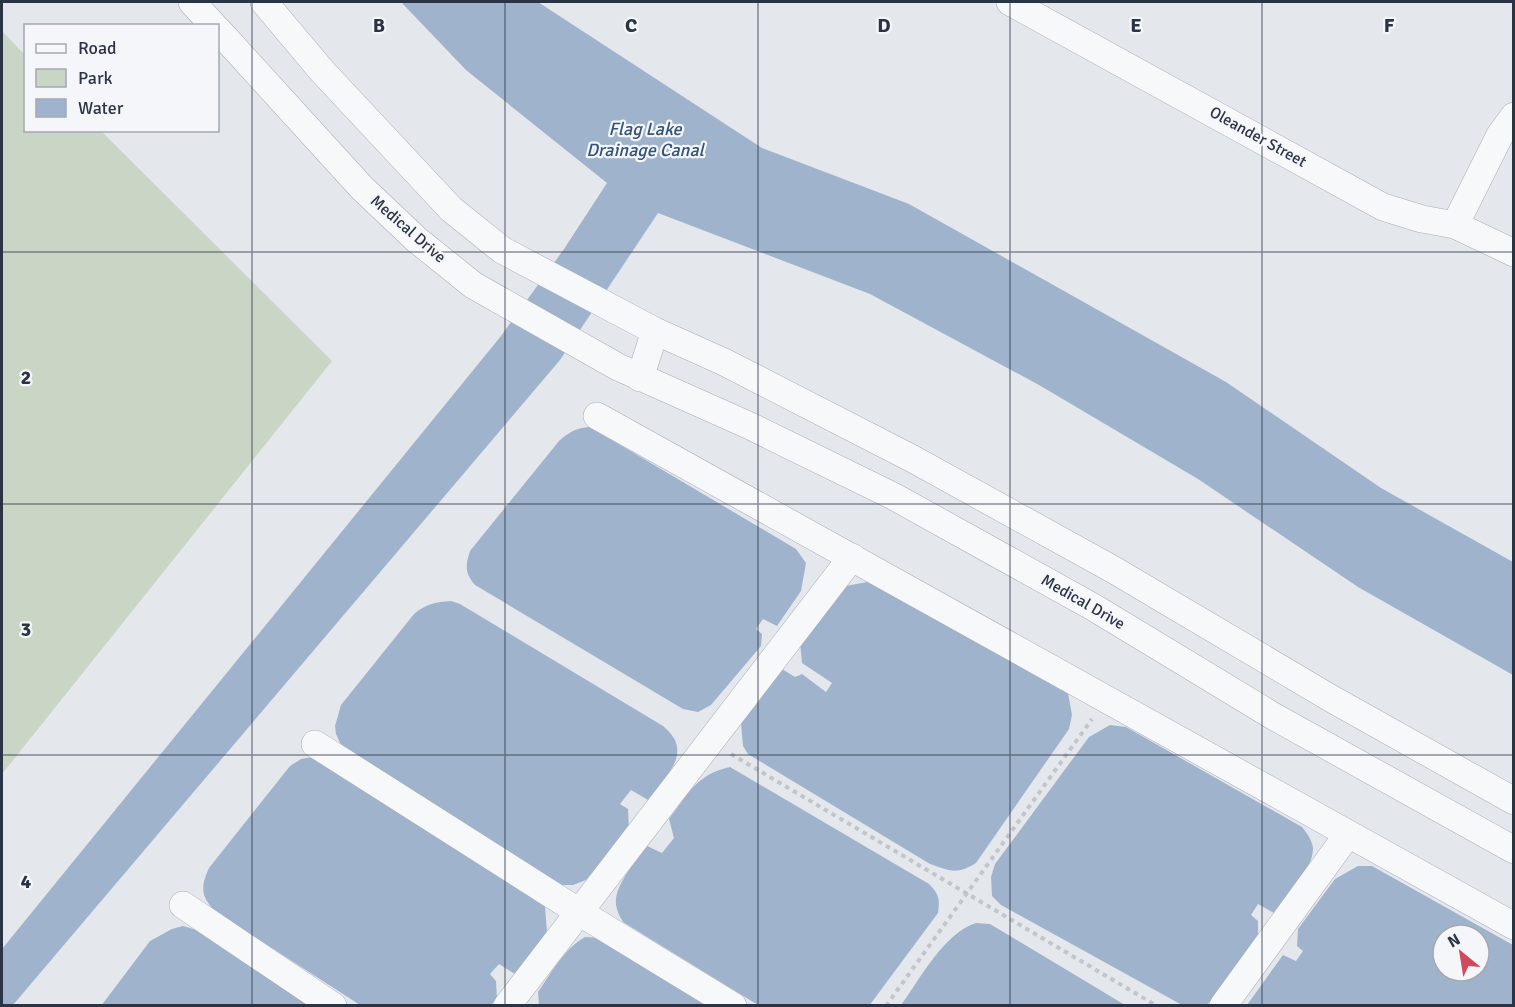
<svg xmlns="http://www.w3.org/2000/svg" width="1515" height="1007" font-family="Signika,sans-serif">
<rect width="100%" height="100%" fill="#e4e7ec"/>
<path fill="#c9d6c5" d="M2,31L25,55L26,130L101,131L332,361L2,774Z"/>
<path fill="#9fb4cc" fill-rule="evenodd" d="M401,2H538L762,148L909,204L1226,382L1381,488L1513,562V675L1358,587L1198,479L1039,385L870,294L658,213L560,360L13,1005L2,1006V949L501,336L564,249L607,183L466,70Z
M590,427L796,549L806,563L801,591L777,626L763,619L756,629L762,634L761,646L711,705L698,712L683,709L475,585C465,573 465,566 470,551L559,441C569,432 576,428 590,427Z
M867,582L879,586L1068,693L1072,715L1069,729L976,863C957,875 950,871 930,864L748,754L743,746L741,723L782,669L795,677L802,674L826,692L832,683L802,663L800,642L846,586Z
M451,601L460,604L663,726C695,752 666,776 648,800L631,790L620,804L628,809L629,829L586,880L573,885H560L341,745L336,734L335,726L341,705L414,614C426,604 435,602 451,601Z
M1110,725L1126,727L1302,827C1307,833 1312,840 1313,848C1314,868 1286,897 1274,913L1258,904L1251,915L1258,921V939L1215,998L1206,1005H1182L1001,905L992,896L991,877L995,864L1089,737Z
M312,757L545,906L547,932L515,974L499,964L490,974L496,981L497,999L491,1005H360L216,912C201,897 200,888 209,868L290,766L301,759Z
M730,767L929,884C939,894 940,899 938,913L869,1006L758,1005L623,922C621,918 618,914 617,909C610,890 636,861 647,846L662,853L674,838L669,819C688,794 697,774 730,767Z
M1358,866H1372L1513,945V1005H1247L1283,955L1296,961L1303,951L1297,946L1298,929L1335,879ZM1443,935H1479V971H1443Z
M976,923L990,924L1125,1005H901C920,979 944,933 976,923Z
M183,926L197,930L309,1006H101L150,941L172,929Z
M585,937L605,938L712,1005H539L538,992C552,972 564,949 585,937Z"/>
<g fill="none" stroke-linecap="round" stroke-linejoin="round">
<g stroke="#a9aeb7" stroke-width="28">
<path id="minor" d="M192,2L214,26
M264,2L322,71L451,209L502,250L655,331L724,362L913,459L1114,570L1332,699L1514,801
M1010,2L1383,207L1422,219L1455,225L1514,253
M218,30L362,188L417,240L473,285L618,367L748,425L893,496L1093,607L1273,716L1514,850
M1455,225L1500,135L1514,116
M640,378L655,331
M597,416L1514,926
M315,744L579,912L733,1006
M183,905L333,1006
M507,1006L852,557
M1223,1006L1348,834"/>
</g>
<path stroke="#c2c5cb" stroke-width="4" stroke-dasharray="4.5 4.5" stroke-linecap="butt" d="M731,754L1157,1006
M886,1006L1092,719"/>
<use href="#minor" stroke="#f7f8fa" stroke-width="27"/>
</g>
<path fill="none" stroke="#2b3445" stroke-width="1.5" stroke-opacity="0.55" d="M252,2V1006M505,2V1006M758,2V1006M1010,2V1006M1262,2V1006M2,252H1514M2,504H1514M2,755H1514"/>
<g text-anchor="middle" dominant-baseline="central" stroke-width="4.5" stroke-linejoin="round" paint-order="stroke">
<g font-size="16" fill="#2b3445" stroke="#f4f6f9">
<text transform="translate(1258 137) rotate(29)">Oleander Street</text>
<text transform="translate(408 229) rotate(41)">Medical Drive</text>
<text transform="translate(1083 602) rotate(30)">Medical Drive</text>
</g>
<g font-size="18" font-style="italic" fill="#34527a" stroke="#f4f6f9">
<text x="645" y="129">Flag Lake<tspan x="645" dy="21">Drainage Canal</tspan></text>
</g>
</g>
<g font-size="20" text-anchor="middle" font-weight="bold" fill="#2b3445" stroke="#f4f6f9" stroke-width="4.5" stroke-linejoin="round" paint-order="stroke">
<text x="379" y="32">B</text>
<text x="631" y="32">C</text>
<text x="884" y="32">D</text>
<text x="1136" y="32">E</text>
<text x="1389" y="32">F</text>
<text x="26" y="384">2</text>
<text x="26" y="636">3</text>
<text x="26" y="888">4</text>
</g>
<rect width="1515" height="1007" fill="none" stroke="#2b3445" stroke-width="6"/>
<rect x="24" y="24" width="195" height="108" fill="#f4f6f9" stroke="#a4a8b1" stroke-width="1.5"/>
<rect x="36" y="44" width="30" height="9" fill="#f7f8fa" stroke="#a4a8b1" stroke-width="1.5"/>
<text x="78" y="54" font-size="18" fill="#2b3445">Road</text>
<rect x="36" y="69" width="30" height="18" fill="#c9d6c5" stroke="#a4a8b1" stroke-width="1.5"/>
<text x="78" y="84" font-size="18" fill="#2b3445">Park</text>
<rect x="36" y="99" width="30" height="18" fill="#9fb4cc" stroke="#a4a8b1" stroke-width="1.5"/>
<text x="78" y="114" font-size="18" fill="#2b3445">Water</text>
<g transform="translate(1461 953) rotate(330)"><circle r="28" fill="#f4f6f9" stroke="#a4a8b1" stroke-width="1.5"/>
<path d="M0-4.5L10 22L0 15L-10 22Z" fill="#d1495b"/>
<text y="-9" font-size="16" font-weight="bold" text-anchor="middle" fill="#2b3445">N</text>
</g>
</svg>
